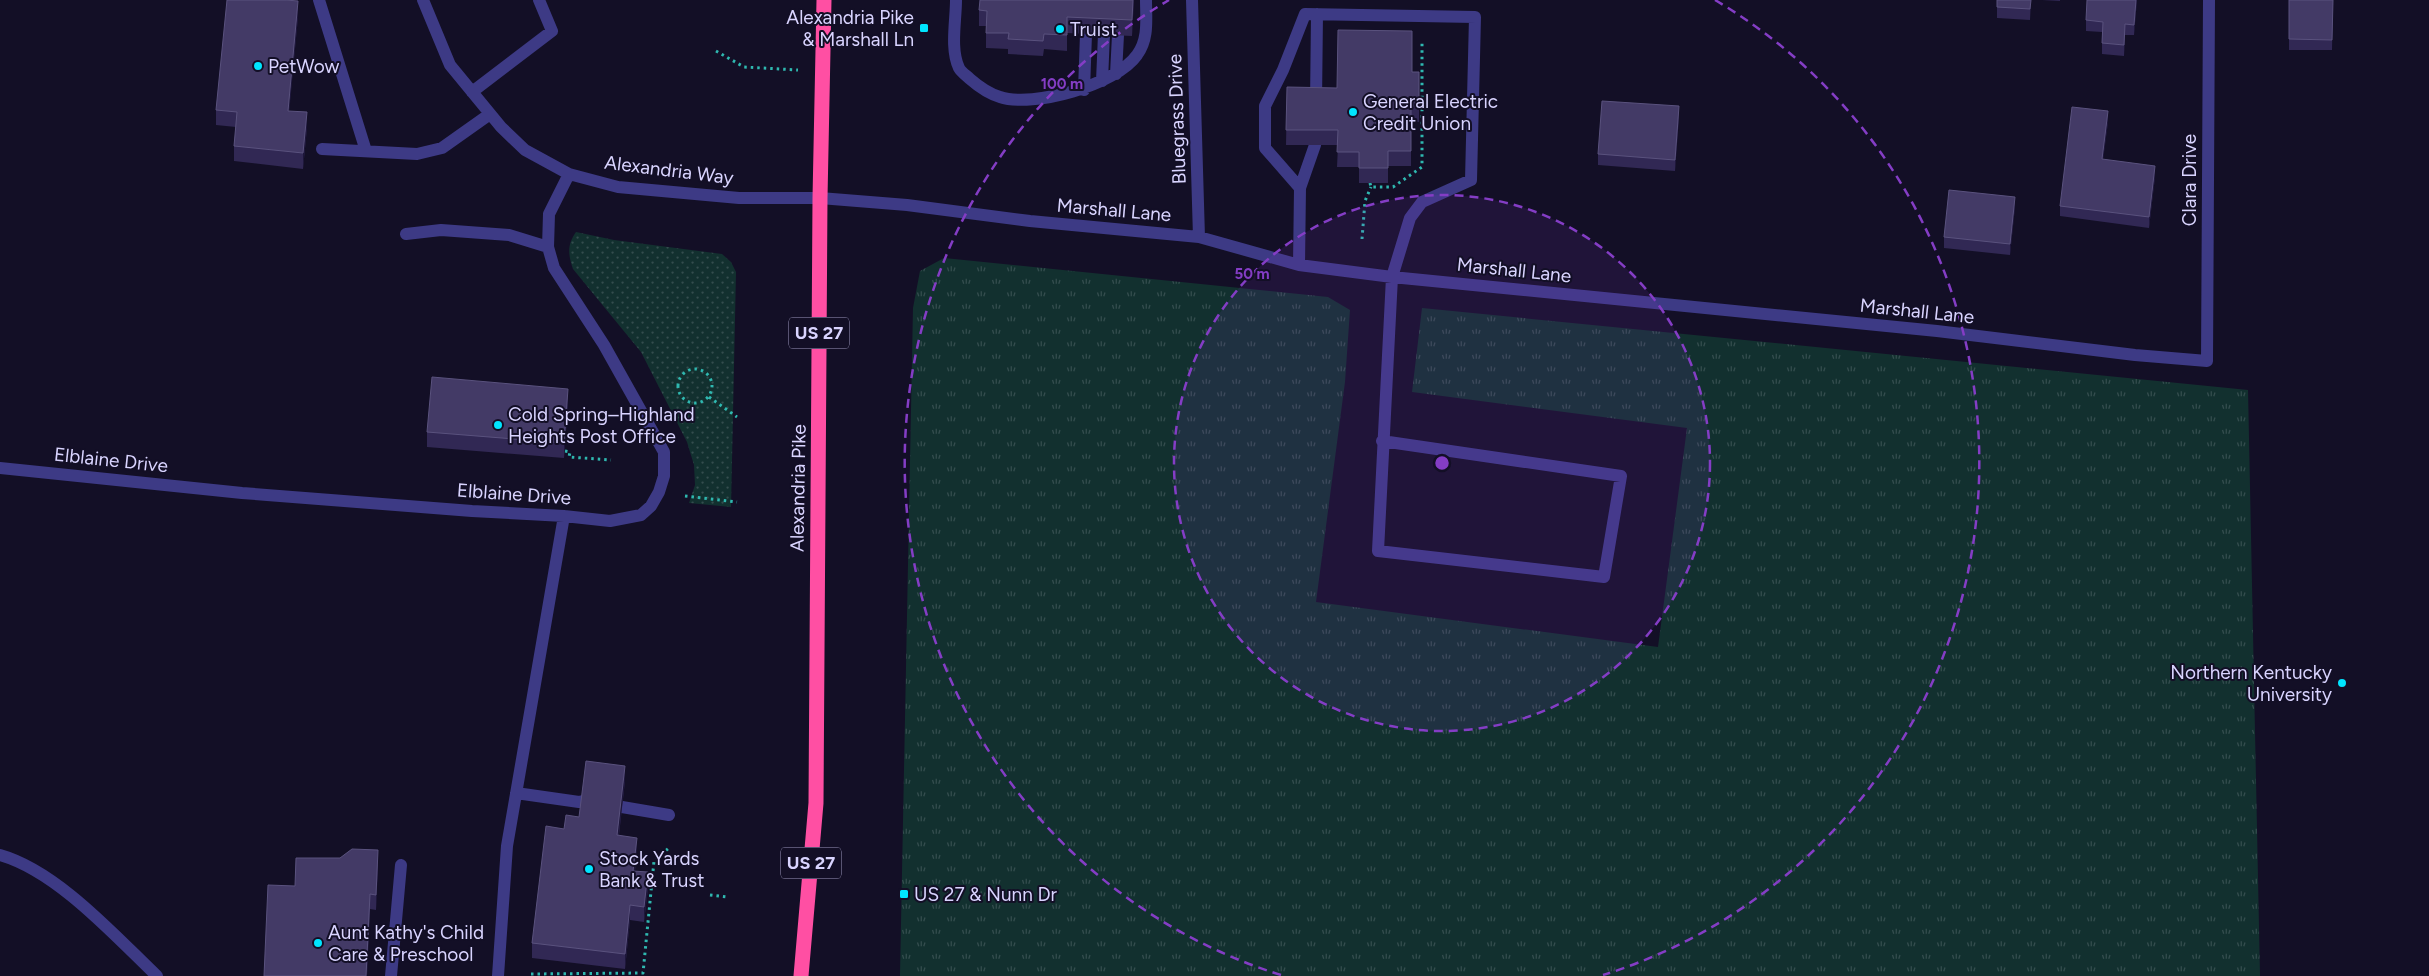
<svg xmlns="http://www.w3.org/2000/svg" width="2429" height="976" font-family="Figtree,sans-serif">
<defs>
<pattern id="grass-tufts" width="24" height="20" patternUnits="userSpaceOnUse" patternTransform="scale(1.25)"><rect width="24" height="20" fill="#12302f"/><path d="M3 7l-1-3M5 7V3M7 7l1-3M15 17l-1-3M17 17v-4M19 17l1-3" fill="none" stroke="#344d4e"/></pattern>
<pattern id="park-dots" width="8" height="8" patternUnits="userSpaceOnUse" patternTransform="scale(1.25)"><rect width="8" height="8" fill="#12302f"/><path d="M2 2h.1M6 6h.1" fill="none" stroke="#344d4e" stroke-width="1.8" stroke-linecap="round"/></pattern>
</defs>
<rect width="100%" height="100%" fill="#130f26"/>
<path fill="url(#grass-tufts)" d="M944,258L1328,297L1350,310L1345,382L1316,602L1658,647L1687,428L1412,392L1422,308L2248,390L2260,976H900L913,308L920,271Z"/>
<path fill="url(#park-dots)" d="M576,232L614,240L722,254L731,262L736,272L731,507L689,503L695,485L694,465L687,442L641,352L573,269C568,254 567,245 576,232Z"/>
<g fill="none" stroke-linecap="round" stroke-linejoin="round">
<path stroke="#2fb8b0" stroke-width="3" stroke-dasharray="2.5 4" stroke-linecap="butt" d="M716,51L744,67L798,70
M1370,183L1371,187H1393L1422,167V42
M1362,239L1365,201L1371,187
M678 386a17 17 0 1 1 34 0a17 17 0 1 1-34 0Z
M709,397L737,417
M565,451L570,452L569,457L611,460
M685,496L737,502
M710,895L727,897
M531,974L643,973L654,861L670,847"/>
<path stroke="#3d3a85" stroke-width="12" d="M319,0L366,151
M423,0L450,65L501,127L525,150L569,174L618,187L739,198H820L907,205L1030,221L1199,237L1299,265L1392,277L1937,331L2135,355L2207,361L2209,0
M956,0C956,21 950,49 959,68C961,72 967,76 970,79C978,86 990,94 1000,97C1033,108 1116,85 1137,55C1149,39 1146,19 1146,0
M1192,0L1199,237
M1116,74L1118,35
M1102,81L1104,34
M1084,90L1086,34
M472,92L552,31L539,0
M1316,103L1317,14
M322,149L417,154L442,148L490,114
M1300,188L1315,145
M406,234L441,230L509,235L548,247
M1299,265L1300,188L1265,148V106L1283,70L1305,14L1475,17L1471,180L1422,202L1410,218L1392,277L1378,551L1604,577L1621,476L1382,441
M0,468L242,493L472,511L564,516L610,521L641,515L651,506L659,492L664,476V452L604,345L554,268L548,247L549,214L569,174
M516,793L579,802L583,801
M622,807L669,815
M0,855C57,871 115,936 157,976
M391,976L401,865
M498,976L507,846L564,516"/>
<path stroke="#ff4fa3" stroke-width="15" d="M801,976L816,803L820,198L824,0"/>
</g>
<path fill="#312854" d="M1134,0L1132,36L1067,33V51L1044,49L1043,56L1008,54V49L986,48V26H979V10Z
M1997,0H2031L2030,20L1997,18Z
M2042,0H2060V1Z
M2137,0L2134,35H2125L2124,56L2102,54V32L2086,31V20Z
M2289,0H2333L2332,50H2289Z
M298,17L289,111L307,128L303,169L234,161V146L236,127L216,125V110Z
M1412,72H1419V122L1411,121V166H1388V183H1359V167H1337L1338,145H1286L1287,87L1337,88Z
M1679,117L1675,171L1598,165V154Z
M2108,122L2103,159L2155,177L2149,228L2060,216V206Z
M2015,207L2010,255L1944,248V237Z
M568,404L564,458L427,447V432Z
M625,781L619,835L637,853L635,871L648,888L644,922L630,920L625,969L532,958V943L564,829Z
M378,865L376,910L370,909L367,976H264L295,886Z"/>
<path fill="#1d163a" d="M1133,0H1134L1132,36V20Z
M2136,0H2137L2134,35V25Z
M298,1V17L288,126V111Z
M2125,24V35L2124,56V45Z
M1679,106V117L1675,171V160Z
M2108,111V122L2102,170V159Z
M307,112V128L303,169V153Z
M2155,166V177L2149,228V217Z
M2015,197V207L2010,255V244Z
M568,389V404L564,458V443Z
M625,766V781L617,850V835Z
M637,838V853L633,886V871Z
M378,850V865L376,910V895Z
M648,872V888L644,922V907Z
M370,894L367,976H366Z
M630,905V920L625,969V954Z"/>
<path fill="#433a66" stroke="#5a527e" d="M227,0H286L298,1L288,111L307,112L303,153L234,146L237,112L216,110Z
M980,0H1133L1132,20L1067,17V35L1044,34L1043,41L1008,39L1009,33H986L987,11L979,10Z
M1997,0H2031L2030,9L1997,7Z
M2087,0H2136L2134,25L2125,24L2124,45L2102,43L2103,22L2086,20Z
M2289,0H2333L2332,40L2289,39Z
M1338,30L1412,31V72H1419V106H1411V151H1388V168H1359V152H1337L1338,130H1286L1287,87L1337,88Z
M1602,101L1679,106L1675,160L1598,154Z
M2072,107L2108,111L2102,159L2155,166L2149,217L2060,206Z
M1949,190L2015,197L2010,244L1944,237Z
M432,377L568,389L564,443L427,432Z
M586,761L625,766L617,835L637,838L633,871L648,872L644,907L630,905L625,954L532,943L546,826L564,829L566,815L579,817Z
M352,849L378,850L376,895L370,894L366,976H264L268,885L295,886L296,858H340Z"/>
<circle cx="1442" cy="463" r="268" fill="#843dc5" fill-opacity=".12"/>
<g fill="none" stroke="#843dc5" stroke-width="2.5" stroke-dasharray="9 6">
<circle cx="1442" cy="463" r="268"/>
<path d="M1281 975A537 537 0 0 1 1169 0M1715 0A537 537 0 0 1 1603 975"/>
</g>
<g fill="#00e5ff" stroke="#130f26" stroke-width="2">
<rect x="919" y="23" width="10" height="10" rx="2.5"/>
<circle cx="1060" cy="29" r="5"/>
<circle cx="258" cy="66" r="5"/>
<circle cx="1353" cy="112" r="5"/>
<circle cx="498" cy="425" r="5"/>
<circle cx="2342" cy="683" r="5"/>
<circle cx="589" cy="869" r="5"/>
<rect x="899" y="889" width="10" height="10" rx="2.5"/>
<circle cx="318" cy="943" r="5"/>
</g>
<g text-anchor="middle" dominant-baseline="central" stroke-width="4" stroke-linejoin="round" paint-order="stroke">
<g fill="#130f26" stroke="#9e99be" stroke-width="1">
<rect x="789" y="317.5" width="60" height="31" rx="4"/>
<rect x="781" y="847.5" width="60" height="31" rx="4"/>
</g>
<g font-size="18" font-weight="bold" fill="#d9d4ff">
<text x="819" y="333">US 27</text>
<text x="811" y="863">US 27</text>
</g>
<g font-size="19" fill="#d9d4ff" stroke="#130f26" text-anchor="start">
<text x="914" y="17" text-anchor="end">Alexandria Pike<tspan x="914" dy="22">&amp; Marshall Ln</tspan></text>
<text x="1070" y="29">Truist</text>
<text x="268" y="66">PetWow</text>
<text x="1363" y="101">General Electric<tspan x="1363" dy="22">Credit Union</tspan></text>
<text x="508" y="414">Cold Spring–Highland<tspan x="508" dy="22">Heights Post Office</tspan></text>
<text x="2332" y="672" text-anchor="end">Northern Kentucky<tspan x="2332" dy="22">University</tspan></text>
<text x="599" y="858">Stock Yards<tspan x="599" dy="22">Bank &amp; Trust</tspan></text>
<text x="914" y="894">US 27 &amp; Nunn Dr</text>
<text x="328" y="932">Aunt Kathy's Child<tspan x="328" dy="22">Care &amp; Preschool</tspan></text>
</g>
<g font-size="19" fill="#d9d4ff" stroke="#130f26">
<text transform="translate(1177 119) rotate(-92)">Bluegrass Drive</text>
<text transform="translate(669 170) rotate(7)">Alexandria Way</text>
<text transform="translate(2189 180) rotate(-90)">Clara Drive</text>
<text transform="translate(1114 210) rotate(5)">Marshall Lane</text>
<text transform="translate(1514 270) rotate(6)">Marshall Lane</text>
<text transform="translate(1917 311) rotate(6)">Marshall Lane</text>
<text transform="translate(111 460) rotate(6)">Elblaine Drive</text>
<text transform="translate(798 488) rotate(-89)">Alexandria Pike</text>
<text transform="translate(514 494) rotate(4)">Elblaine Drive</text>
</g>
</g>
<circle cx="1442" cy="463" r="8" fill="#843dc5" stroke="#130f26" stroke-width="2.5"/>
<g font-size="15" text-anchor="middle" font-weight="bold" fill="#843dc5" stroke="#130f26" stroke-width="4" stroke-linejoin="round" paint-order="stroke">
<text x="1062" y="89">100 m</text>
<text x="1252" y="279">50 m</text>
</g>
</svg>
